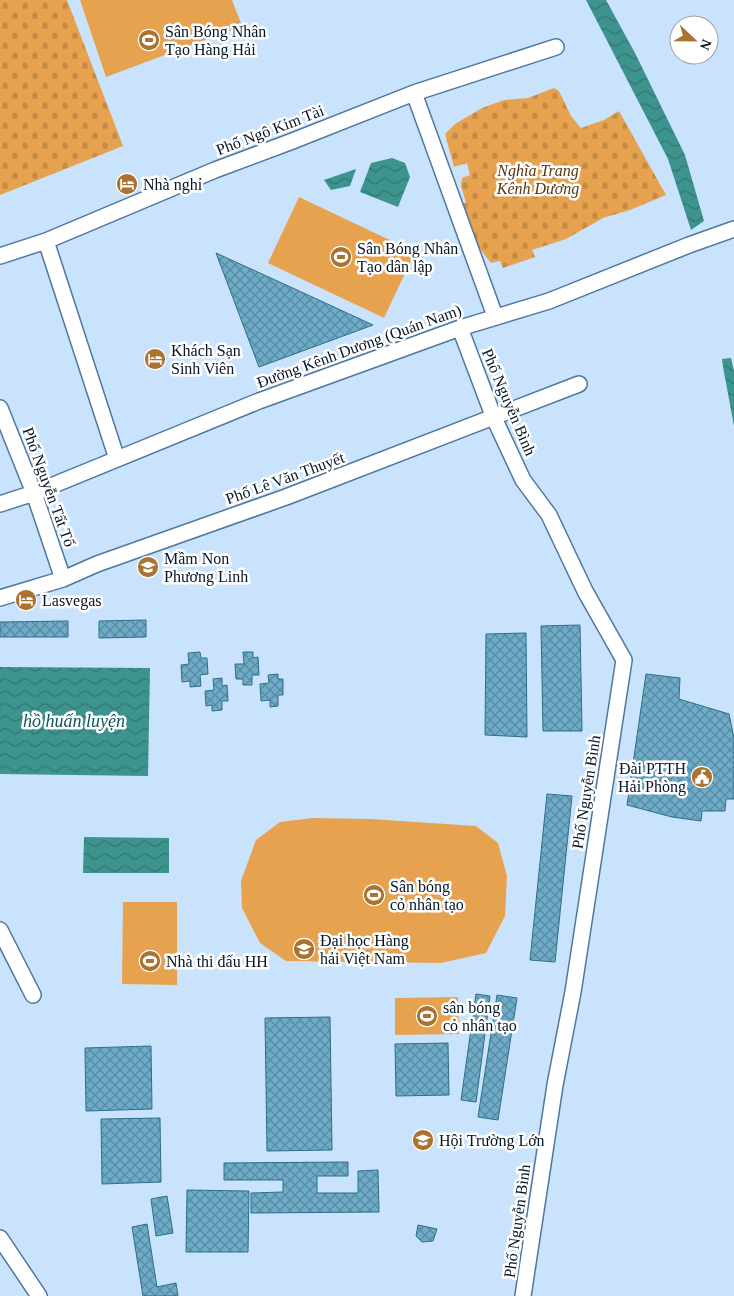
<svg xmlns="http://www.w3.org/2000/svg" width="734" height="1296" font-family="'Times New Roman',serif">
<defs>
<pattern id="cemetery-stones" width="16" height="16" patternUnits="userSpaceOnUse" patternTransform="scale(1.25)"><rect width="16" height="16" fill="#e7a24f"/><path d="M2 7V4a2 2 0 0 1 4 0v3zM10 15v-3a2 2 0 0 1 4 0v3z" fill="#c58b45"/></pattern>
<pattern id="water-waves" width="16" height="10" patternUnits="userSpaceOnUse" patternTransform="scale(1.25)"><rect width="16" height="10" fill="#3d938d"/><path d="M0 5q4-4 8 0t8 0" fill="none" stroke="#317773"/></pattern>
<pattern id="building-cross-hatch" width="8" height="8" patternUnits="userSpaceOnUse" patternTransform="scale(1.25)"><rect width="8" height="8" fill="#6dabc8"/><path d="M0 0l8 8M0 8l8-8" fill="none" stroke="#588aa2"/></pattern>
</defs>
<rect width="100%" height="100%" fill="#c9e3fd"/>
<path fill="url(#cemetery-stones)" d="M0,0H67L123,146L0,195Z
M554,88L559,91L571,116L581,128L604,120L619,111L666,195L630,210L603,218L566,239L532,250L535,257L503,268L500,261L491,263L467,233L456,205L466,203L461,186L462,178L470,175L467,163L454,167L445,134L455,124L482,108L504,100L528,98Z"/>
<path fill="#e7a24f" d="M80,0H232L242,26L106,77Z
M299,197L415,252L384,318L268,263Z
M313,818L371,819L476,826L498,843L507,876L505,916L486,953L441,963L286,961L260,943L242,908L241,881L256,840L280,822Z
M123,902H177V985L122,984Z
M458,997L459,1034L395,1035V998Z"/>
<path fill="url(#water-waves)" d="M586,0H606L635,53L685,155L704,221L691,230L668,159Z
M392,158L405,163L410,177L398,207L360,192L371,163Z
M356,169L350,186L331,190L324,180Z
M731,358L734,371V426L723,367L722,359Z
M0,667L150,668L148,776L0,774Z
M84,837L169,838V873H83Z"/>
<path fill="url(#building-cross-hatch)" stroke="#2f6e88" d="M216,253L308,295L373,325L259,367Z
M146,620V637L99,638V621Z
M68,621V637H0V622Z
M580,625L582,731H543L541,626Z
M526,633L527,737L485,735L486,634Z
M200,652L201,658H207L208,674L200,675L201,686L190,687V681L182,682L181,665L189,664L188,653Z
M243,652H253V658L258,657L259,675H252V685H243V679H236L235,664H244Z
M278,674V679H283V695H278V706L270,707V700L261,701L260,684L269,683L268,675Z
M646,674L680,678L679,699L729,714L734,738V799H726L725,811H702L701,821L672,817L627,805Z
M222,678V686L227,685L228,701H222V710L212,711V705L206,706L205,691L214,690L213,679Z
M547,794L572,796L555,962L530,960Z
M476,994L490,996L476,1102L461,1100Z
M497,995L517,998L498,1120L478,1117Z
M330,1017L332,1150L267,1151L265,1018Z
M448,1043L449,1095L396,1096L395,1044Z
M151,1046L152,1109L86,1111L85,1048Z
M160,1118L161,1182L102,1184L101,1119Z
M348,1162V1176H317V1193H358V1171L378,1170L379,1212L251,1213V1193L283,1192V1180H224V1163Z
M187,1190L249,1191L248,1252H186Z
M167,1196L173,1233L156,1236L151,1199Z
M147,1224L157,1287L176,1283L178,1296H143L132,1227Z
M418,1225L437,1229L433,1241L422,1242L416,1236Z"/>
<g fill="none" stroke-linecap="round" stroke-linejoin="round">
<g stroke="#4f779e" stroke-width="18">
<path id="minor" d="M414,93L495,316
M46,241L117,459
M0,256L46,241L215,170L290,142L414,93L556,47
M460,328L494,418L523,480L549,515L585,591L624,660L573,992L555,1085L523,1296
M0,408L34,493L63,579
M0,504L34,493L259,401L460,328L549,301L689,245L734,229
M0,598L63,579L97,564L286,497L579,384
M0,930L33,995
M0,1238L39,1296"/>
</g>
<use href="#minor" stroke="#fff" stroke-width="15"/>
</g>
<defs>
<g id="stadium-disc" transform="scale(1.125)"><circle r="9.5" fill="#aa732f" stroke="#fff"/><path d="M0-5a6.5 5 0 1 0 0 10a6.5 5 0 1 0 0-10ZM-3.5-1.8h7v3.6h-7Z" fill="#fff"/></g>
<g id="hotel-disc" transform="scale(1.125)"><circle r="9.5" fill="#aa732f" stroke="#fff"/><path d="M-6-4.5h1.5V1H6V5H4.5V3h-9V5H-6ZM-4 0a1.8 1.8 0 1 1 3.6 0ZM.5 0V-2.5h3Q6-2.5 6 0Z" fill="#fff"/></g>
<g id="school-disc" transform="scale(1.125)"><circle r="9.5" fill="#aa732f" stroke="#fff"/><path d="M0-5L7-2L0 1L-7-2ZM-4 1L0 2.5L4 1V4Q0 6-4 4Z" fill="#fff"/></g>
<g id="civic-disc" transform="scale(1.125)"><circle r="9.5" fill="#aa732f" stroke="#fff"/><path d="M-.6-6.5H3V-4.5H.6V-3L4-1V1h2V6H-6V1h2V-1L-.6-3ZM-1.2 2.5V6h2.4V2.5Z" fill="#fff"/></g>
<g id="university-disc" transform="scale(1.125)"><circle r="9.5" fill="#aa732f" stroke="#fff"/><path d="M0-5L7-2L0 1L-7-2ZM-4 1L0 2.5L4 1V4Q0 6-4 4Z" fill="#fff"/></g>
</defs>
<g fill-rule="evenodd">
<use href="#stadium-disc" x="149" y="40"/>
<use href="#hotel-disc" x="127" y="184"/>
<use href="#stadium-disc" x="341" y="257"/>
<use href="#hotel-disc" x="155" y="359"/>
<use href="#school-disc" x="148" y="567"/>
<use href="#hotel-disc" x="26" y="600"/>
<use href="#civic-disc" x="702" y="777"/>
<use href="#stadium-disc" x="374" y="895"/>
<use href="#university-disc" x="304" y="949"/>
<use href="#stadium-disc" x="150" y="961"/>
<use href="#stadium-disc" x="427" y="1016"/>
<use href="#university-disc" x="423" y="1140"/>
</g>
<g text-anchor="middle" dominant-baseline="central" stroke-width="5" stroke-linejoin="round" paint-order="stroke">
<g font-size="16" fill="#051524" stroke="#fff" text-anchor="start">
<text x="165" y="31">Sân Bóng Nhân<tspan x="165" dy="18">Tạo Hàng Hải</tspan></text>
<text x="143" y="184">Nhà nghỉ</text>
<text x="357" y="248">Sân Bóng Nhân<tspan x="357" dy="18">Tạo dân lập</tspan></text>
<text x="171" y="350">Khách Sạn<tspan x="171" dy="18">Sinh Viên</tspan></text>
<text x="164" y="558">Mầm Non<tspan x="164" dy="18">Phương Linh</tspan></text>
<text x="42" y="600">Lasvegas</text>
<text x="686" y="768" text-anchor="end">Đài PTTH<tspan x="686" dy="18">Hải Phòng</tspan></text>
<text x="390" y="886">Sân bóng<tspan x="390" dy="18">cỏ nhân tạo</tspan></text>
<text x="320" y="940">Đại học Hàng<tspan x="320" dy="18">hải Việt Nam</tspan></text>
<text x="166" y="961">Nhà thi đấu HH</text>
<text x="443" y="1007">sân bóng<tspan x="443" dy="18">cỏ nhân tạo</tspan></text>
<text x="439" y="1140">Hội Trường Lớn</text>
</g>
<g font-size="16" fill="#051524" stroke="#fff">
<text transform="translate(270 130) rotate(-21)">Phố Ngô Kim Tài</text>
<text transform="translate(359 346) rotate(-20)">Đường Kênh Dương (Quán Nam)</text>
<text transform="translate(509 402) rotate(67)">Phố Nguyễn Bình</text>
<text transform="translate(285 478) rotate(-20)">Phố Lê Văn Thuyết</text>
<text transform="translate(49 487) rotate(70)">Phố Nguyễn Tất Tố</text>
<text transform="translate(586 792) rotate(-81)">Phố Nguyễn Bình</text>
<text transform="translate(517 1221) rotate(-82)">Phố Nguyễn Bình</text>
</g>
<g font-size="16" font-style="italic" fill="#553610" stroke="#fff">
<text x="538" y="170">Nghĩa Trang<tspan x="538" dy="18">Kênh Dương</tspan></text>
</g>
<g font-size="18" font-style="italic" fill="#0e5753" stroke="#fff">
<text x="74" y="721">hồ huấn luyện</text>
</g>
</g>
<g transform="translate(694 40) rotate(112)"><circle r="24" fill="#ffffff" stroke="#9ba1a7"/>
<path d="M0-4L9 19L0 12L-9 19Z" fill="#aa732f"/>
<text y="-8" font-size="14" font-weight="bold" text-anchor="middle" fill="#051524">N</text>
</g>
</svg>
